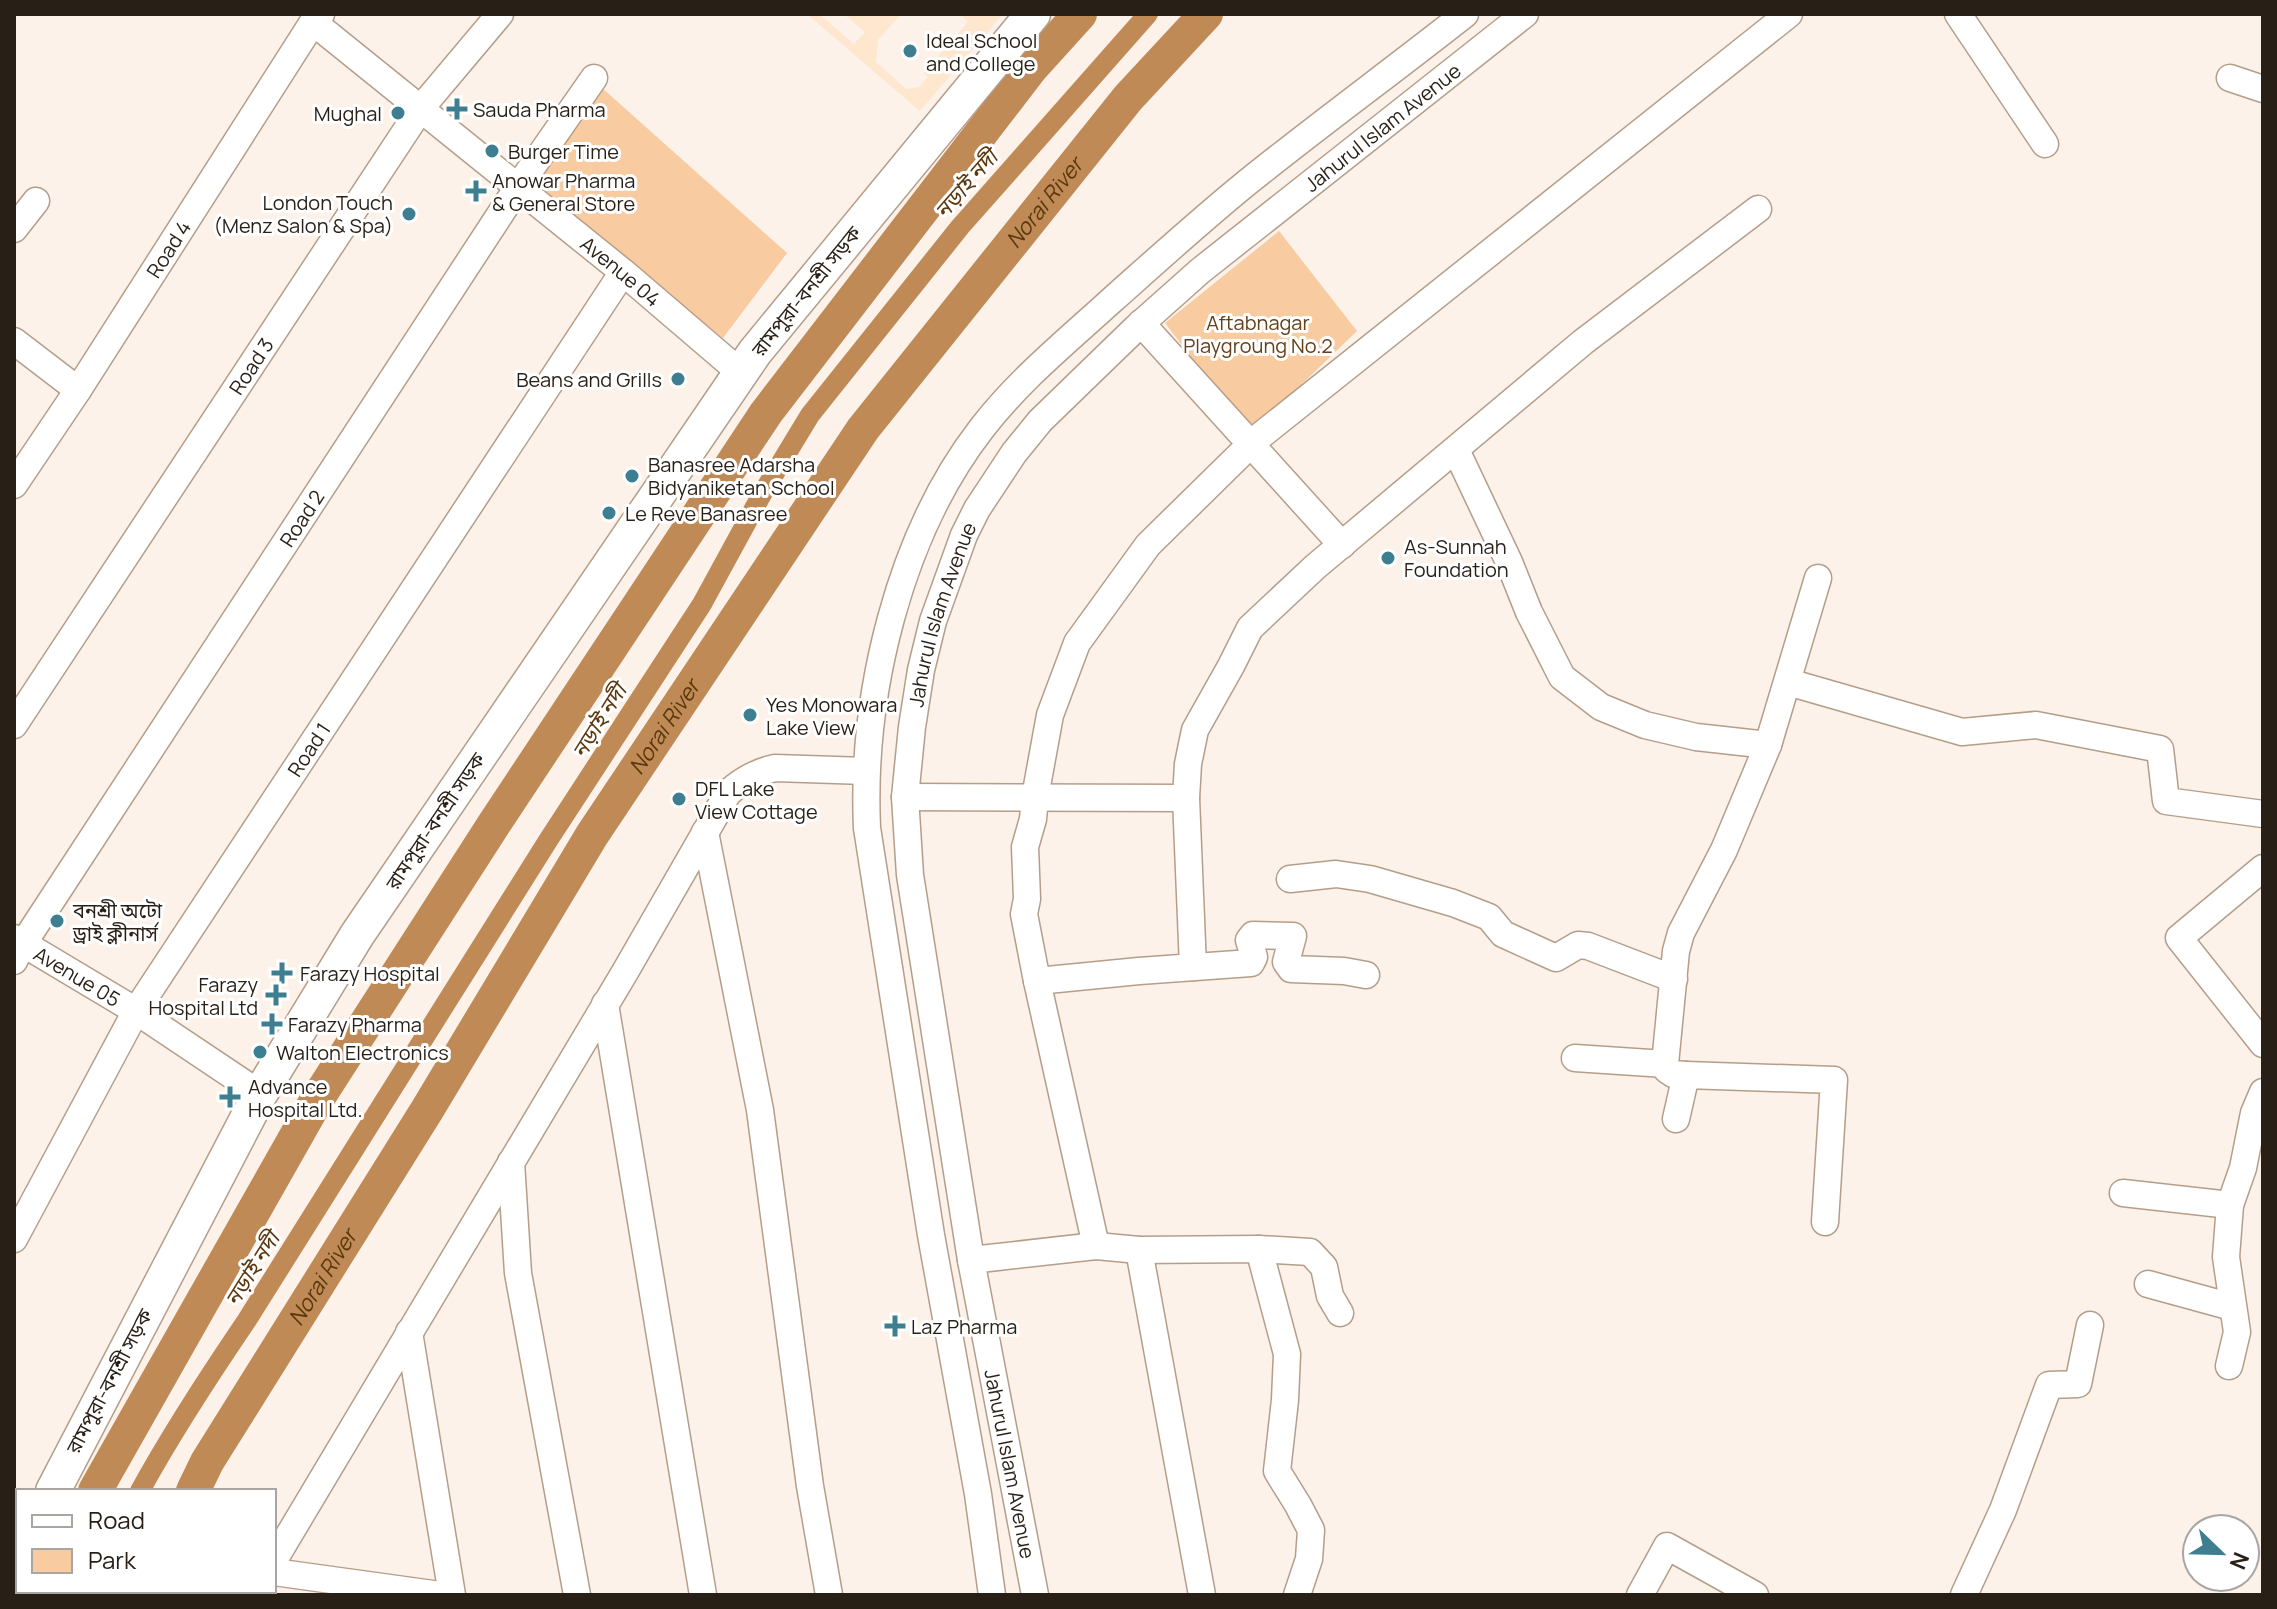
<svg xmlns="http://www.w3.org/2000/svg" width="2277" height="1609" font-family="Manrope,'Noto Sans Bengali',sans-serif">
<rect width="100%" height="100%" fill="#fcf2e9"/>
<path fill="#fee6cf" d="M807,14H819L854,44L865,32L844,14H901L878,40L876,62L906,89L919,87L928,77L924,73L968,22L960,14H1003L920,111Z"/>
<path fill="#f8cba1" d="M601,87L787,253L723,338L525,184Z
M1279,231L1357,331L1250,434L1165,323Z"/>
<g fill="none" stroke-linecap="round" stroke-linejoin="round">
<path stroke="#bf8a56" stroke-width="20" d="M140,1491C172,1432 209,1376 247,1320L549,839L702,604L762,494L810,415L960,227L1148,14
M85,1595L87,1591"/>
<g stroke="#bf8a56" stroke-width="34">
<path d="M95,1491L316,1101L494,824L766,413L1032,67L1080,14"/>
<path id="s1" d="M193,1491L207,1462L427,1110L592,835L863,429L1128,98L1206,14"/>
<path d="M42,1595L44,1591"/>
<path d="M141,1595L143,1591"/>
</g>
<g stroke="#b59e89" stroke-width="29">
<g id="minor">
<path d="M1958,14L2045,144"/>
<path id="s2" d="M313,22L623,272L741,373"/>
<path d="M2230,78L2263,89"/>
<path d="M14,229L36,201"/>
<path d="M1141,323L1342,545"/>
<path d="M14,341L78,390"/>
<path d="M1456,450L1509,562L1529,612L1562,677L1601,707L1645,725L1696,737L1768,745"/>
<path id="s3" d="M14,485L78,390L313,22L321,14"/>
<path d="M1788,682L1962,732L2036,725L2160,749L2166,801L2263,814"/>
<path id="s4" d="M14,725L421,108L500,14"/>
<path d="M905,797L1186,798"/>
<path d="M705,832L760,1110L810,1486L829,1595"/>
<path d="M2263,868L2179,938L2263,1044"/>
<path d="M1290,879L1336,874L1370,879L1453,903L1489,917L1503,934L1556,958L1578,945L1588,946L1674,979"/>
<path id="s5" d="M14,938L136,1011L260,1094"/>
<path id="s6" d="M14,961L23,944L518,187L594,78"/>
<path d="M1193,967L1186,798L1188,764L1195,730L1231,666L1250,628L1315,567L1583,342L1758,209"/>
<path d="M1037,981L1139,971L1251,963L1254,957L1249,940L1253,935L1293,936L1286,962L1291,969L1344,971L1366,975"/>
<path d="M605,1004L703,1595"/>
<path d="M1575,1058L1665,1064"/>
<path d="M1686,1075L1673,1074L1667,1070L1665,1064L1676,951L1681,933L1724,850L1768,745L1818,578"/>
<path d="M1676,1119L1686,1075L1834,1080L1825,1222"/>
<path d="M511,1162L518,1273L577,1595"/>
<path d="M2123,1193L2230,1205"/>
<path id="s7" d="M14,1239L136,1011L623,272"/>
<path d="M1096,1246L1037,981L1024,914L1027,899L1025,847L1033,819L1035,797L1050,715L1077,643L1148,545L1255,440L1789,14"/>
<path d="M1259,1249L1310,1252L1324,1267L1330,1296L1340,1313"/>
<path d="M1139,1250L1259,1249L1287,1354L1285,1400L1277,1471L1298,1505L1311,1530L1309,1559L1297,1595"/>
<path d="M971,1260L1096,1246L1139,1250L1202,1595"/>
<path d="M2148,1284L2232,1307"/>
<path d="M409,1332L452,1595"/>
<path d="M2229,1366L2237,1332L2226,1257L2230,1205L2243,1168L2254,1113L2263,1092"/>
<path d="M274,1560L625,972L728,793C742,780 756,772 775,768L866,771"/>
<path d="M274,1572L440,1595"/>
<path d="M992,1595L978,1494L931,1235L867,828C861,694 899,535 982,428C1019,380 1067,341 1112,300C1157,260 1202,219 1249,181C1320,124 1394,70 1465,14"/>
<path id="s8" d="M1035,1595L971,1260L910,875L905,797L912,727L921,670L933,621L964,535L977,509L1014,453L1040,421L1136,328L1200,271L1525,14"/>
<path d="M1640,1595L1667,1546L1755,1595"/>
<path d="M1964,1595L2003,1510L2049,1385L2078,1384L2090,1325"/>
</g>
</g>
<g stroke="#b59e89" stroke-width="37">
<path id="major" d="M53,1491L260,1094L357,935L755,352L1033,14
M14,1576L18,1567"/>
</g>
<use href="#minor" stroke="#fff" stroke-width="26"/>
<use href="#major" stroke="#fff" stroke-width="34"/>
</g>
<g fill="#3d7e90" stroke="#fff" stroke-width="3">
<circle cx="910" cy="51" r="8"/>
<path d="M453 97h8v8h8v8h-8v8h-8v-8h-8v-8h8z"/>
<circle cx="398" cy="113" r="8"/>
<circle cx="492" cy="151" r="8"/>
<path d="M472 179h8v8h8v8h-8v8h-8v-8h-8v-8h8z"/>
<circle cx="409" cy="214" r="8"/>
<circle cx="678" cy="379" r="8"/>
<circle cx="632" cy="476" r="8"/>
<circle cx="609" cy="513" r="8"/>
<circle cx="1388" cy="558" r="8"/>
<circle cx="750" cy="715" r="8"/>
<circle cx="679" cy="799" r="8"/>
<circle cx="57" cy="921" r="8"/>
<path d="M278 961h8v8h8v8h-8v8h-8v-8h-8v-8h8z"/>
<path d="M272 983h8v8h8v8h-8v8h-8v-8h-8v-8h8z"/>
<path d="M268 1012h8v8h8v8h-8v8h-8v-8h-8v-8h8z"/>
<circle cx="260" cy="1052" r="8"/>
<path d="M226 1085h8v8h8v8h-8v8h-8v-8h-8v-8h8z"/>
<path d="M891 1314h8v8h8v8h-8v8h-8v-8h-8v-8h8z"/>
</g>
<g text-anchor="middle" dominant-baseline="central" stroke-width="6" stroke-linejoin="round" paint-order="stroke">
<g font-size="20" fill="#281f17" stroke="#fff" text-anchor="start">
<text x="926" y="40">Ideal School<tspan x="926" dy="23">and College</tspan></text>
<text x="473" y="109">Sauda Pharma</text>
<text x="382" y="113" text-anchor="end">Mughal</text>
<text x="508" y="151">Burger Time</text>
<text x="492" y="180">Anowar Pharma<tspan x="492" dy="23">&amp; General Store</tspan></text>
<text x="393" y="202" text-anchor="end">London Touch<tspan x="393" dy="23">(Menz Salon &amp; Spa)</tspan></text>
<text x="662" y="379" text-anchor="end">Beans and Grills</text>
<text x="648" y="464">Banasree Adarsha<tspan x="648" dy="23">Bidyaniketan School</tspan></text>
<text x="625" y="513">Le Reve Banasree</text>
<text x="1404" y="546">As-Sunnah<tspan x="1404" dy="23">Foundation</tspan></text>
<text x="766" y="704">Yes Monowara<tspan x="766" dy="23">Lake View</tspan></text>
<text x="695" y="788">DFL Lake<tspan x="695" dy="23">View Cottage</tspan></text>
<text x="73" y="910">বনশ্রী অটো<tspan x="73" dy="23">ড্রাই ক্লীনার্স</tspan></text>
<text x="300" y="973">Farazy Hospital</text>
<text x="258" y="984" text-anchor="end">Farazy<tspan x="258" dy="23">Hospital Ltd</tspan></text>
<text x="288" y="1024">Farazy Pharma</text>
<text x="276" y="1052">Walton Electronics</text>
<text x="248" y="1086">Advance<tspan x="248" dy="23">Hospital Ltd.</tspan></text>
<text x="911" y="1326">Laz Pharma</text>
</g>
<g font-size="20" fill="#281f17" stroke="#fff">
<text stroke="none"><textPath href="#s8" startOffset="1668">Jahurul Islam Avenue</textPath></text>
<text stroke="none"><textPath href="#s3" startOffset="282">Road 4</textPath></text>
<text stroke="none"><textPath href="#s2" startOffset="396">Avenue 04</textPath></text>
<text transform="translate(806 291) rotate(-51)">রামপুরা-বনশ্রী সড়ক</text>
<text stroke="none"><textPath href="#s4" startOffset="430">Road 3</textPath></text>
<text stroke="none"><textPath href="#s6" startOffset="528">Road 2</textPath></text>
<text stroke="none"><textPath href="#s8" startOffset="996">Jahurul Islam Avenue</textPath></text>
<text stroke="none"><textPath href="#s7" startOffset="572">Road 1</textPath></text>
<text transform="translate(435 821) rotate(-56)">রামপুরা-বনশ্রী সড়ক</text>
<text stroke="none"><textPath href="#s5" startOffset="74">Avenue 05</textPath></text>
<text transform="translate(109 1381) rotate(-62)">রামপুরা-বনশ্রী সড়ক</text>
<text transform="translate(1010 1464) rotate(79)">Jahurul Islam Avenue</text>
</g>
<g font-size="20" fill="#654019" stroke="#fff">
<text x="1258" y="322">Aftabnagar<tspan x="1258" dy="23">Playgroung No.2</tspan></text>
</g>
<g font-size="22" font-style="italic" fill="#5c380e" stroke="#fff">
<text transform="translate(966 184) rotate(-49)">নড়াই নদী</text>
<text stroke="none"><textPath href="#s1" startOffset="1546">Norai River</textPath></text>
<text transform="translate(599 721) rotate(-58)">নড়াই নদী</text>
<text stroke="none"><textPath href="#s1" startOffset="898">Norai River</textPath></text>
<text transform="translate(252 1269) rotate(-58)">নড়াই নদী</text>
<text stroke="none"><textPath href="#s1" startOffset="250">Norai River</textPath></text>
</g>
</g>
<rect width="2277" height="1609" fill="none" stroke="#281f17" stroke-width="32"/>
<rect x="16" y="1489" width="260" height="104" fill="#ffffff" stroke="#a9a5a2" stroke-width="2"/>
<rect x="32" y="1515" width="40" height="12" fill="#ffffff" stroke="#a9a5a2" stroke-width="2"/>
<text x="88" y="1529" font-size="24" fill="#281f17">Road</text>
<rect x="32" y="1549" width="40" height="24" fill="#f8cba1" stroke="#a9a5a2" stroke-width="2"/>
<text x="88" y="1569" font-size="24" fill="#281f17">Park</text>
<g transform="translate(2221 1553) rotate(113)"><circle r="38" fill="#ffffff" stroke="#a9a5a2" stroke-width="2"/>
<path d="M0-6L14 30L0 20L-14 30Z" fill="#3d7e90"/>
<text y="-12" font-size="22" font-weight="bold" text-anchor="middle" fill="#281f17">N</text>
</g>
</svg>
